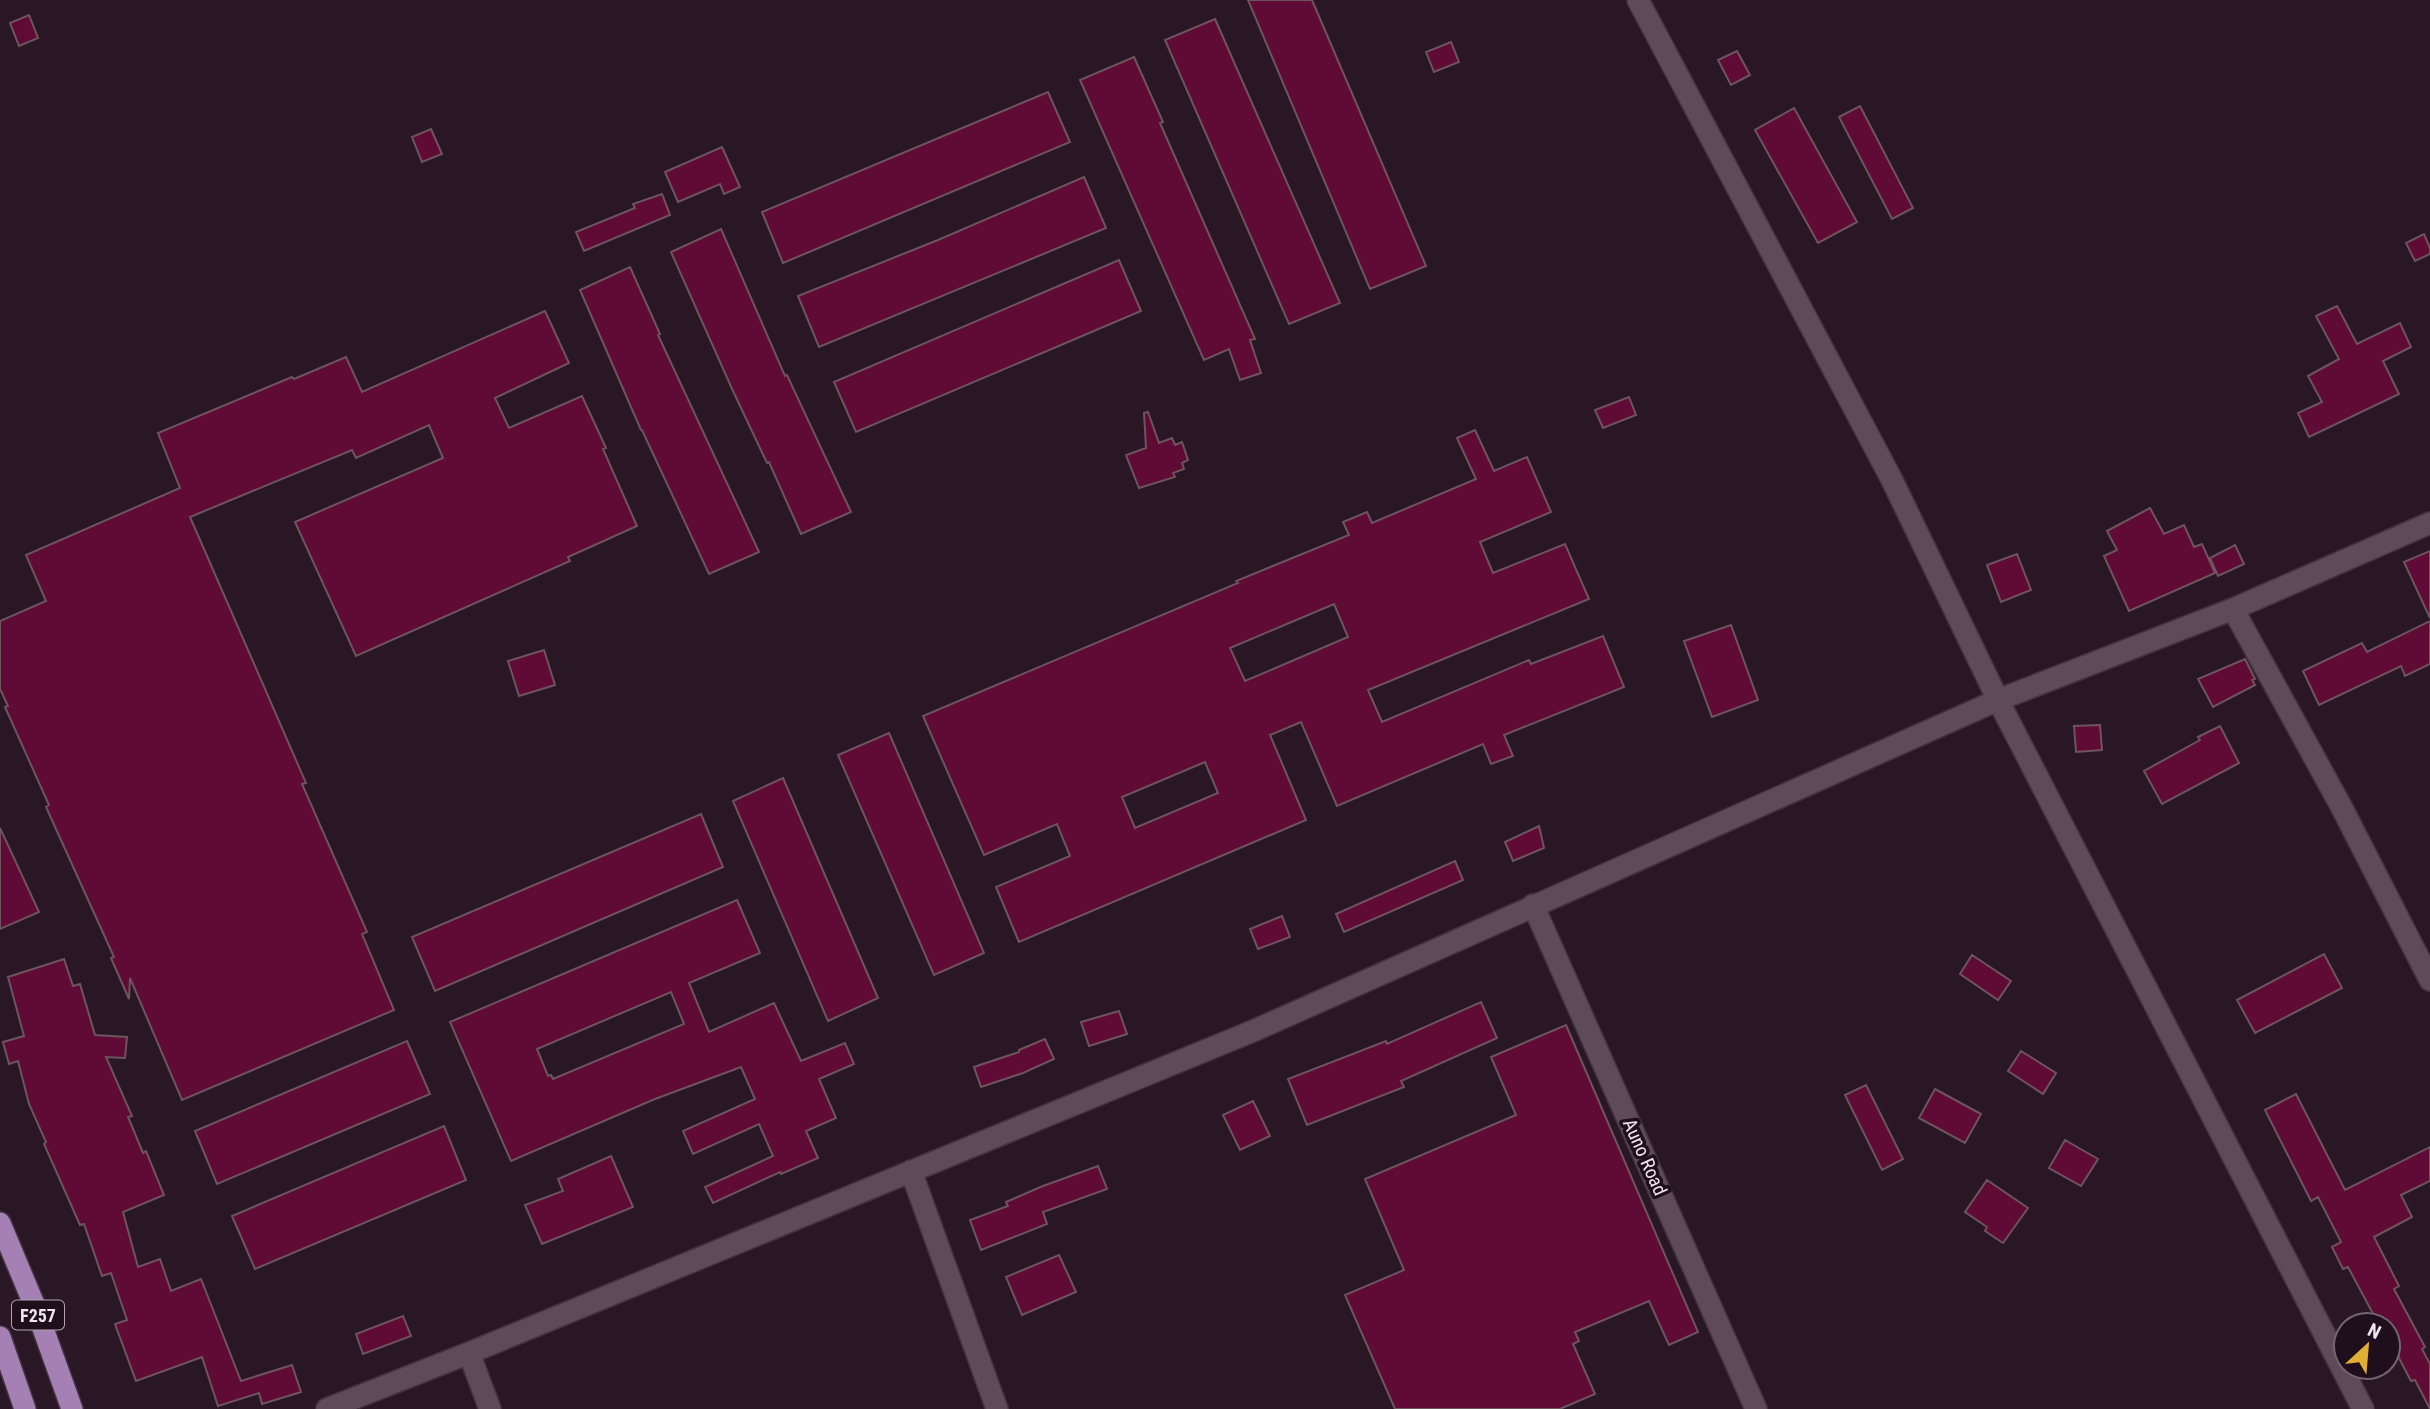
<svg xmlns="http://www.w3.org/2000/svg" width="2430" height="1409" font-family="'Roboto Condensed',sans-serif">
<rect width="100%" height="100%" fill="#291725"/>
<path fill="#600a36" stroke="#6e545d" stroke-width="2" fill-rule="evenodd" d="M1248,0H1312L1426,266L1370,289Z
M29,15L38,38L19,46L10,23Z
M1215,19L1340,303L1289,324L1165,40Z
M1451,42L1459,62L1434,72L1426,52Z
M1737,51L1750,75L1731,85L1718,60Z
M1134,57L1163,122L1160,123L1255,339L1250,340L1261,373L1240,380L1229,349L1204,360L1080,80Z
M1048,92L1070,142L783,263L762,212Z
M1860,106L1913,208L1892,219L1839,117Z
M1794,108L1857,222L1818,243L1755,130Z
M431,129L442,154L422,162L412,137Z
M722,147L740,187L724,194L720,184L678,202L665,172Z
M1084,177L1106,228L819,347L798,296L938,240Z
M662,194L670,215L584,251L576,232L635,208L633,204Z
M721,229L785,376L787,375L851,512L801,534L769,462L767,463L733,391L671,252Z
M2424,234L2430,248V254L2415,261L2406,243Z
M1119,260L1141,311L856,432L834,382Z
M630,267L660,334L658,335L759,552L709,574L642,430H641L580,290Z
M2337,306L2357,344L2400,323L2411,347L2383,361L2399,394L2309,437L2298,413L2322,402L2308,376L2339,359L2316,316Z
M545,311L569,363L495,398L509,428L582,396L606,448L603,449L637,526L568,557L570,561L356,656L295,522L443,458L429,425L356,458L352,450L190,517L306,783L302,784L367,932L362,934L394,1010L182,1100L130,978L129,999L111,958L114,957L46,807L49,805L5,707L8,706L0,689V621L46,601L26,555L180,488L158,433L292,377L294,379L346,357L362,392Z
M1629,397L1636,415L1603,428L1595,410Z
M1148,412L1159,443L1172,438L1175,445L1182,442L1188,460L1182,463L1184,469L1173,473L1175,477L1139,488L1126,455L1146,448L1144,413Z
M1475,430L1494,471L1527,457L1551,512L1480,542L1493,573L1565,544L1589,599L1368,690L1382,722L1529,660L1531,664L1603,636L1624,687L1504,735L1513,756L1491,764L1483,744L1337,806L1301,722L1270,735L1306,820L1019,942L996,887L1070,856L1057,824L984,855L923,716L1238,583L1236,581L1349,535L1343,522L1367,512L1372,523L1476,479L1457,438ZM1334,604L1348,637L1245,681L1230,648ZM1205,762L1218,793L1135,828L1122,797Z
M2150,508L2164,534L2184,525L2194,547L2202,544L2215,573L2129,611L2104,556L2117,550L2107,531Z
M2235,545L2244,564L2218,576L2210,558Z
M2430,551V618L2404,562Z
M2017,554L2031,590L2001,602L1987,565Z
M2430,621V664L2405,676L2401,666L2319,705L2303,671L2362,643L2367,652Z
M1731,625L1758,700L1712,717L1684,641Z
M544,650L555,685L519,696L508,661Z
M2245,659L2255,679L2252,680L2255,685L2213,707L2198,679Z
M2100,725L2102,750L2076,752L2074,726Z
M2220,726L2239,763L2162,804L2144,771L2200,740L2198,737Z
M889,733L984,953L934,975L838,755Z
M783,778L878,998L828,1021L733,801Z
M701,814L723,867L435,991L412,937Z
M1539,826L1544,848L1513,861L1505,842Z
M0,828L39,912L0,929Z
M1455,861L1463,880L1344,932L1336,914Z
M737,900L760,953L689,983L709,1032L774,1003L801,1061L845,1043L854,1064L819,1079L836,1118L806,1131L818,1158L781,1174L780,1172L713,1203L705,1187L773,1156L759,1124L693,1154L683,1131L755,1099L741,1067L655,1099L511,1161L450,1022ZM671,992L684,1024L553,1079L551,1075L548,1076L537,1049Z
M1282,916L1290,937L1258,949L1250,929Z
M2324,954L2342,988L2255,1033L2237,1000Z
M1972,955L2011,981L1998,1000L1960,974Z
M64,959L73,986L80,984L95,1035L127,1037L125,1058L106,1057L132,1116L128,1117L143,1153L146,1151L164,1195L123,1212L138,1267L160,1259L171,1291L201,1279L241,1381L292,1365L301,1392L262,1404L259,1393L218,1406L202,1357L136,1381L115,1324L127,1320L111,1273L102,1276L84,1224L80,1225L44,1144L46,1142L29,1104L18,1061L9,1064L3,1042L24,1036L8,977Z
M1481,1002L1497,1038L1401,1081L1404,1087L1307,1125L1288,1079L1386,1041L1387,1044Z
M1119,1011L1127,1034L1089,1046L1081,1022Z
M1566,1025L1698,1332L1669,1345L1649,1301L1575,1332L1579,1341L1573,1344L1595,1394L1560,1409H1395L1345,1295L1404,1270L1365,1179L1516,1115L1491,1057Z
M1045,1039L1054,1059L1023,1073L981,1087L974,1067L1019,1052V1050Z
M407,1041L430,1094L217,1184L195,1131Z
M2021,1051L2056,1073L2043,1094L2008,1071Z
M1866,1085L1903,1159L1882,1170L1845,1095Z
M1935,1089L1981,1114L1965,1143L1919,1118Z
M2296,1094L2345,1190L2430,1147V1181L2401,1195L2412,1217L2374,1237L2399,1286L2394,1289L2425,1347L2422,1349L2430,1364V1409L2415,1380L2411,1381L2388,1337V1325H2379L2348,1267L2343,1269L2332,1247L2341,1242L2318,1197L2311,1201L2265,1110Z
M1253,1101L1270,1136L1240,1150L1223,1115Z
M444,1126L466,1180L255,1269L232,1216Z
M2065,1140L2098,1159L2081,1186L2049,1168Z
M611,1156L633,1207L542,1244L525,1205L563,1191L558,1179Z
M1098,1166L1107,1189L1043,1212L1047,1224L981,1250L970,1220L1008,1206L1006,1202L1043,1186Z
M1987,1180L2028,1208L2003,1243L1985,1231L1987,1227L1965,1212Z
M1059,1255L1076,1292L1022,1315L1006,1277Z
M403,1316L411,1336L363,1354L356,1334Z"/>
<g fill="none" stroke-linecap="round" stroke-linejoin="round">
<g stroke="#42343f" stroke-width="24">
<path id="minor" d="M1638,0L1892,480L1998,700L2363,1409
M2233,609L2342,808L2430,980
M1533,905L1756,1409
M911,1171L997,1409
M469,1353L490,1409
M327,1409L469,1353L1253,1031L1998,700L2233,609L2430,523"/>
</g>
<g stroke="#42343f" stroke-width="24">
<path id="major" d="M0,1223L36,1309L72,1409
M0,1337L25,1409"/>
</g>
<use href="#minor" stroke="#5e4a59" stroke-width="21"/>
<use href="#major" stroke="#a480b4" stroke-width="21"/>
</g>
<g text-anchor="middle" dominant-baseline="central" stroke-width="7" stroke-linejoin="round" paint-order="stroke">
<rect fill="#1f0e1c" stroke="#b1a4ae" stroke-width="2" x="12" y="1300.5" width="52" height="29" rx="5"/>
<g font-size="18" font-weight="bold" fill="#f0e4ed">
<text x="38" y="1315">F257</text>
</g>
<g font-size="19" fill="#f0e4ed" stroke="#1f0e1c">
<text transform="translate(1645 1157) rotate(66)">Auno Road</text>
</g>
</g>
<g transform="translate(2367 1346) rotate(26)"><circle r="33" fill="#1f0e1c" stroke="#736470" stroke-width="2"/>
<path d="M0-5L12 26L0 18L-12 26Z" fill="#e1af34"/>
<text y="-10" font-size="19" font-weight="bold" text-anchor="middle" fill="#f0e4ed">N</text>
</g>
</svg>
